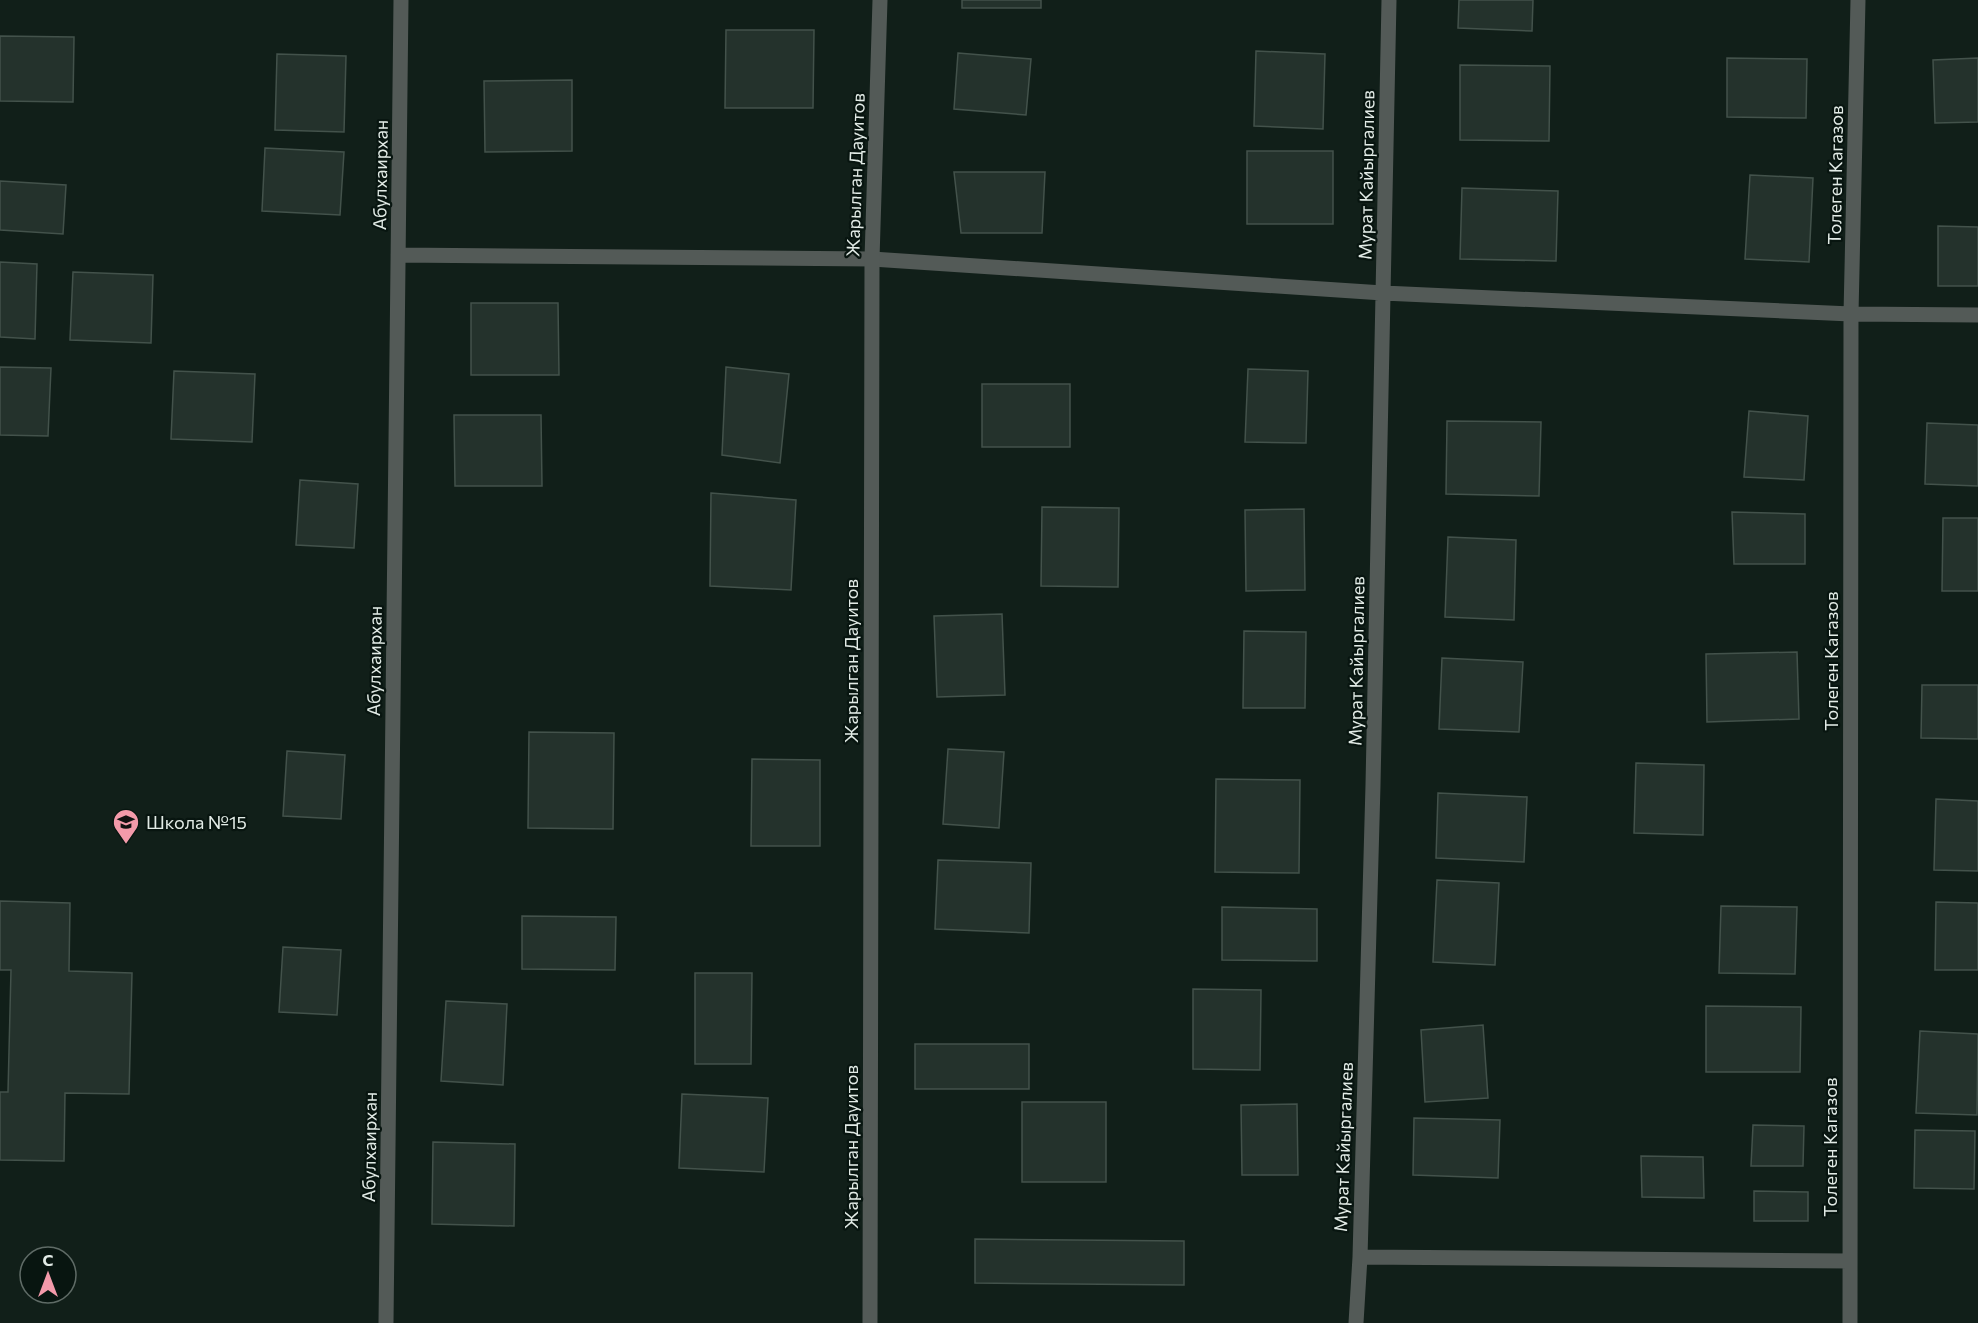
<svg xmlns="http://www.w3.org/2000/svg" width="1978" height="1323" font-family="Commissioner,sans-serif">
<rect width="100%" height="100%" fill="#111f19"/>
<path fill="#24322c" stroke="#43524b" stroke-width="1.5" d="M962,0H1041V8H962Z
M1459,0H1533L1532,31L1458,28Z
M726,30H814L813,108H725Z
M0,36L74,37L73,102L0,101Z
M1256,51L1325,54L1323,129L1254,126Z
M958,53L1031,59L1026,115L954,109Z
M277,54L346,56L344,132L275,130Z
M1727,58L1807,59L1806,118L1727,117Z
M1978,58V122L1935,123L1933,60Z
M1460,65L1550,66L1549,141L1460,140Z
M572,80V151L485,152L484,81Z
M265,148L344,152L340,215L262,211Z
M1247,151H1333V224H1247Z
M954,172H1045L1042,233H961Z
M1750,175L1813,178L1809,262L1745,259Z
M0,181L66,185L63,234L0,230Z
M1462,188L1558,191L1556,261L1460,259Z
M1938,226L1978,227V286H1938Z
M0,262L37,264L35,339L0,337Z
M73,272L153,275L151,343L70,340Z
M471,303H558L559,375H471Z
M0,367L51,368L48,436L0,435Z
M726,367L789,374L780,463L722,455Z
M1248,369L1308,371L1306,443L1245,442Z
M174,371L255,374L252,442L171,439Z
M982,384H1070V447H982Z
M1749,411L1808,416L1804,480L1744,477Z
M454,415H541L542,486H455Z
M1447,421L1541,422L1539,496L1446,494Z
M1927,423L1978,425V486L1925,484Z
M300,480L358,484L354,548L296,545Z
M711,493L796,500L791,590L710,586Z
M1042,507L1119,508L1118,587L1041,586Z
M1304,509L1305,590L1246,591L1245,510Z
M1732,512L1805,514V564H1734Z
M1943,518H1978V591H1942Z
M1448,537L1516,540L1514,620L1445,617Z
M1002,614L1005,695L937,697L934,616Z
M1244,631L1306,632L1305,708H1243Z
M1797,652L1799,719L1707,722L1706,654Z
M1442,658L1523,662L1519,732L1439,729Z
M1922,685H1978V739L1921,738Z
M529,732L614,733L613,829L528,828Z
M948,749L1004,752L999,828L943,824Z
M287,751L345,755L341,819L283,816Z
M752,759L820,760V846H751Z
M1636,763L1704,765L1703,835L1634,833Z
M1216,779L1300,780L1299,873L1215,872Z
M1438,793L1527,797L1524,862L1436,858Z
M1936,799L1978,801V871L1934,870Z
M938,860L1031,863L1029,933L935,929Z
M1437,880L1499,883L1495,965L1433,962Z
M0,901L70,903L69,971L132,973L129,1094L65,1093L64,1161L0,1160V1092H8L11,970H0Z
M1936,902L1978,903V970H1935Z
M1721,906L1797,907L1795,974L1719,973Z
M1222,907L1317,909V961L1222,960Z
M522,916L616,917L615,970L522,969Z
M283,947L341,950L337,1015L279,1012Z
M695,973H752L751,1064H695Z
M1193,989L1261,990L1260,1070L1193,1069Z
M446,1001L507,1004L503,1085L441,1081Z
M1706,1006L1801,1007L1800,1072H1706Z
M1483,1025L1488,1098L1425,1102L1421,1030Z
M1920,1031L1978,1034L1977,1115L1916,1113Z
M915,1044H1029V1089H915Z
M682,1094L768,1098L764,1172L679,1168Z
M1022,1102H1106V1182H1022Z
M1297,1104L1298,1175H1242L1241,1105Z
M1414,1118L1500,1120L1498,1178L1413,1175Z
M1753,1125L1804,1126L1803,1166H1751Z
M1915,1130L1975,1131L1974,1189L1914,1188Z
M433,1142L515,1144L514,1226L432,1224Z
M1641,1156L1703,1157L1704,1198L1642,1197Z
M1754,1191L1808,1192V1221H1754Z
M975,1239L1184,1241V1285L975,1283Z"/>
<g fill="none" stroke-linecap="round" stroke-linejoin="round">
<path stroke="#535a57" stroke-width="15" d="M398,255L872,259L1383,293L1851,314L1978,315
M1360,1257L1850,1261
M386,1323L401,0
M1356,1323L1360,1257L1373,785L1389,0
M1850,1323L1851,314L1858,0"/>
<path stroke="#535a57" stroke-width="15" d="M870,1323L872,259L880,0"/>
</g>
<defs>
<g id="school-pin" transform="scale(1.35)"><path d="M0 17L-7.5 6A9.5 9.5 0 1 1 7.5 6Z" fill="#f39aaa" stroke="#081510"/><path d="M0-5L7-2L0 1L-7-2ZM-4 1L0 2.5L4 1V4Q0 6-4 4Z" fill="#111"/></g>
</defs>
<g fill-rule="evenodd">
<use href="#school-pin" x="126" y="822"/>
</g>
<g text-anchor="middle" dominant-baseline="central" stroke-width="4.5" stroke-linejoin="round" paint-order="stroke">
<g font-size="18" fill="#e2ebe6" stroke="#081510">
<text transform="translate(380 175) rotate(-89)">Абулхаирхан</text>
<text transform="translate(855 175) rotate(-88)">Жарылган Дауитов</text>
<text transform="translate(1366 175) rotate(-89)">Мурат Кайыргалиев</text>
<text transform="translate(1835 175) rotate(-89)">Толеген Кагазов</text>
<text transform="translate(374 661) rotate(-89)">Абулхаирхан</text>
<text transform="translate(851 661) rotate(-90)">Жарылган Дауитов</text>
<text transform="translate(1356 661) rotate(-89)">Мурат Кайыргалиев</text>
<text transform="translate(1831 661) rotate(-90)">Толеген Кагазов</text>
<text transform="translate(369 1147) rotate(-89)">Абулхаирхан</text>
<text transform="translate(851 1147) rotate(-90)">Жарылган Дауитов</text>
<text transform="translate(1343 1147) rotate(-88)">Мурат Кайыргалиев</text>
<text transform="translate(1830 1147) rotate(-90)">Толеген Кагазов</text>
</g>
<g font-size="18" fill="#e2ebe6" stroke="#081510" text-anchor="start">
<text x="146" y="822">Школа №15</text>
</g>
</g>
<g transform="translate(48 1275)"><circle r="28" fill="#081510" stroke="#5f6b66" stroke-width="1.5"/>
<path d="M0-4.5L10 22L0 15L-10 22Z" fill="#f39aaa"/>
<text y="-9" font-size="16" font-weight="bold" text-anchor="middle" fill="#e2ebe6">С</text>
</g>
</svg>
